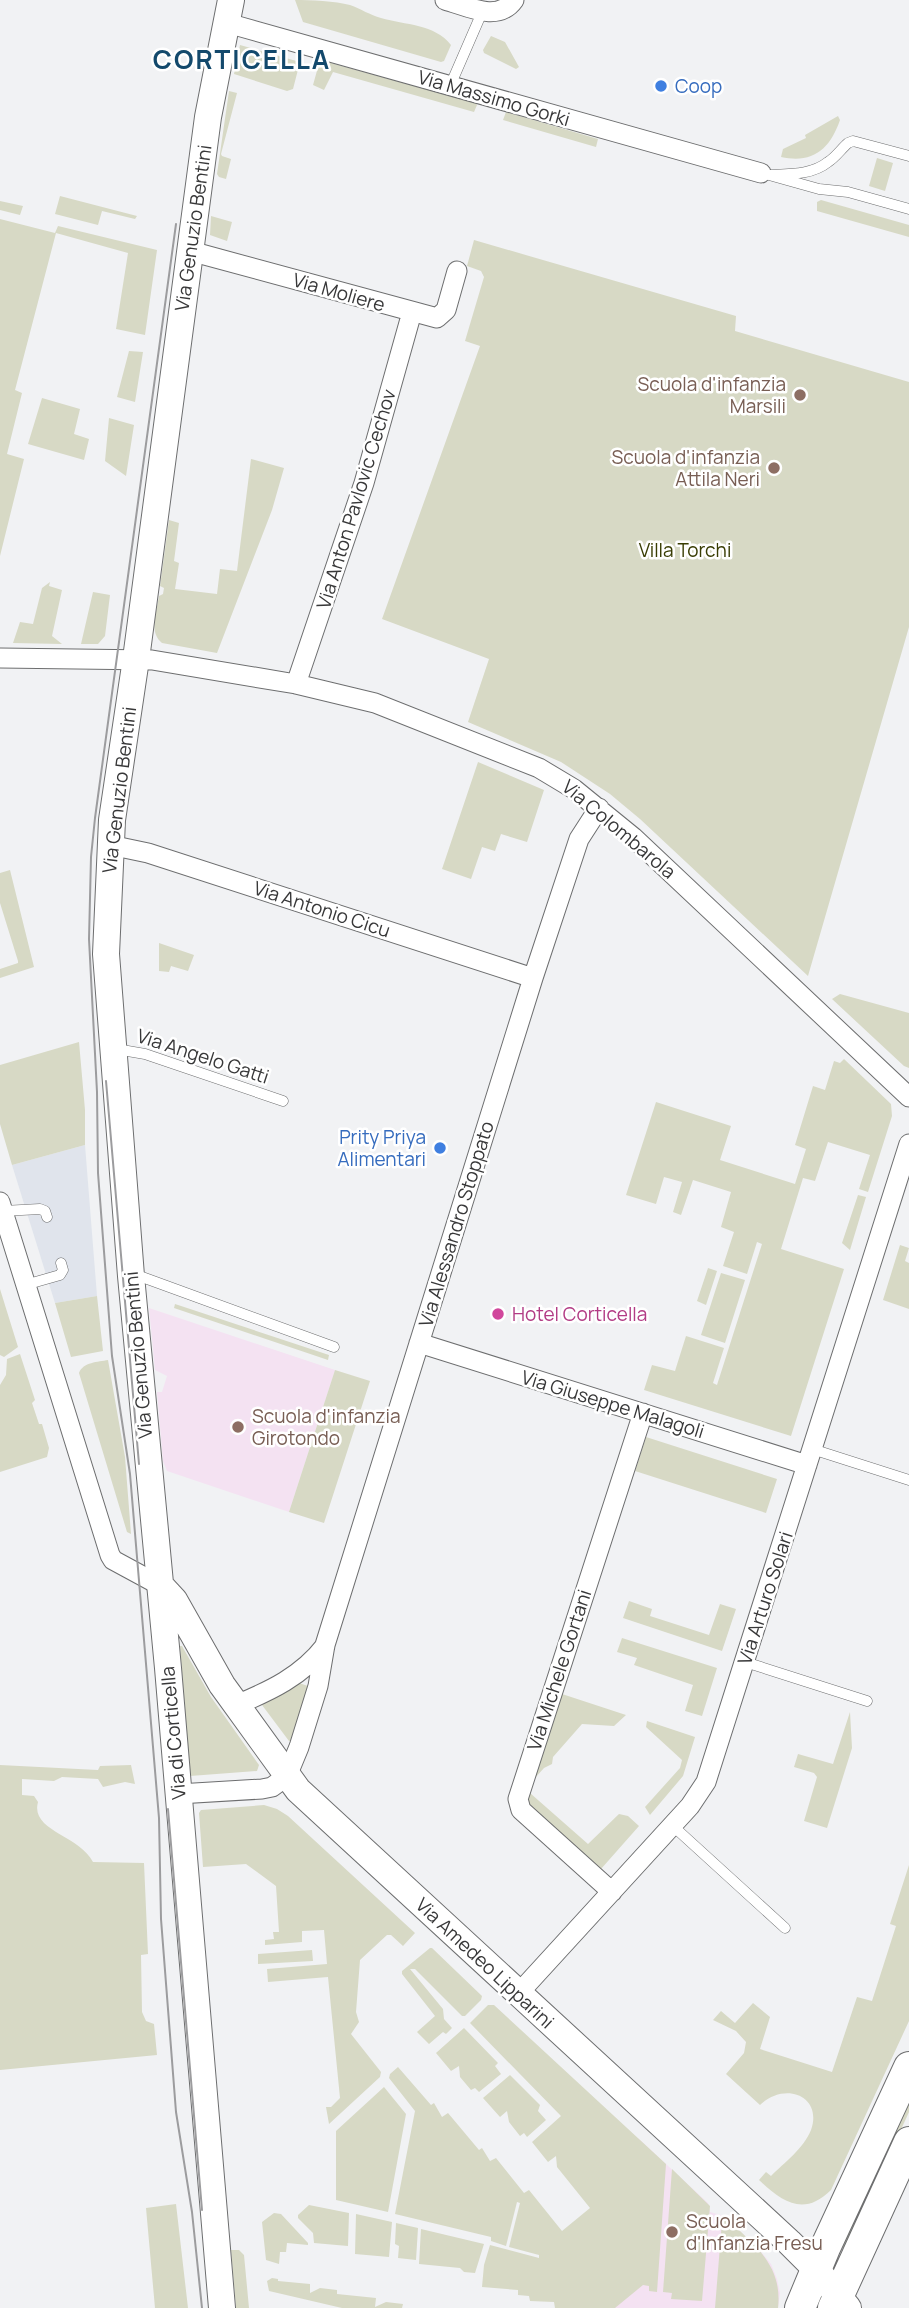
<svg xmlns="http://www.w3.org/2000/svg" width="909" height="2308" font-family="Manrope,sans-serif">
<rect width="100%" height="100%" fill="#f1f2f4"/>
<path fill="#e0e4ec" d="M85,1145L97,1296L55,1303L12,1165Z"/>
<path fill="#f4e2f2" d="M149,1308L335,1370L289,1512L167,1471L163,1461L157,1392H162L167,1376L155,1370Z
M638,2138L708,2203L710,2212L724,2216L758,2248L771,2264L777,2279L780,2293L778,2308H574Z"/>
<path fill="#d7d9c5" d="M295,0C311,0 335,1 350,5C361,9 370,15 381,18C405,25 435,24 451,45L444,61L441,62L303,22Z
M491,36L505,42L519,67L516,69L484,53L483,50Z
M240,45L300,62L293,89L287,91L234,74Z
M320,60L476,103L477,105L474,112L333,72L324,90L313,85Z
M229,91L237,93L221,154L222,156L231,159L226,179L219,177L217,174Z
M506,112L598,139L596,147L503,120Z
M838,116L840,120C830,149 813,164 781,157L783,149L806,138L805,135Z
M877,158L893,163L885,191L869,186Z
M60,196L137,216L135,219L102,211L98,225L55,214Z
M821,200L909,225V237L817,211V202Z
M0,201L23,206L20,215L0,210Z
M211,216L232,222L227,241L210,235Z
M0,219L55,233L58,226L157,250L145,335L116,329L128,253L56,233L15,390L22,393L7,454L24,459L0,556Z
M474,240L736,316L735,331L909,382V627L808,976L640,819L610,794L561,762L468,722L489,659L382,619L480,346L465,341L484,277L481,271L467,266Z
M129,351L143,352L135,402L117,397Z
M42,398L80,409L74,434L89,439L84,460L28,444Z
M109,418L134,425L126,476L105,461Z
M251,459L284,468L272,510L217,653L162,643C148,632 157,611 159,596L163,594L164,588L160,586L169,520L179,523L174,561L179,563L175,589L217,594L220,569L237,571Z
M50,582L49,586L62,590L52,636L62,644L13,643L20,622L33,624L42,588Z
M93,592L110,595L105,636L98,644H81Z
M478,762L544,790L527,842L501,834L495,851L482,847L471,879L442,869Z
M10,870L34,967L0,978V969L18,963V961L0,903V873Z
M159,943L194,955L188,971L171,966L169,972L159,971Z
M840,994L909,1013V1068L904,1066L832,999Z
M79,1042L85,1110V1145L12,1165L0,1124V1065Z
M844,1059L891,1104L892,1116L868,1192L859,1189L870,1155L828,1142L815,1181L803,1178L781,1249L844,1269L791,1436L644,1390L652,1365L675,1371L686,1336L724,1348L713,1383L717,1385L762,1244L757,1242L747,1274L723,1266L734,1232L721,1227L731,1192L693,1180L681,1215L673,1212L682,1182L664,1177L656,1204L626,1195L656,1102L731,1126L720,1160L795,1184L806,1149L795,1145L813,1086L825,1090L834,1061L840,1063Z
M858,1195L866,1197L850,1250L842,1243Z
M900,1245L909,1248L905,1261L909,1263V1309L883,1300Z
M708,1268L717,1271L706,1305L697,1301Z
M721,1273L745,1280L725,1343L701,1335Z
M0,1289L18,1347L4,1357L0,1355Z
M97,1296L103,1351L71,1357L55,1303Z
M175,1304L329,1355L328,1360L174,1308Z
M20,1354L35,1400L32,1403L39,1424H42L49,1448L47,1457L0,1472V1385L6,1375L7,1359Z
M108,1360L125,1457L131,1534L127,1532L79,1373C83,1362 98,1362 108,1360Z
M335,1370L370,1381L324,1523L289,1512Z
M646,1437L777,1479L766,1513L635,1471Z
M629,1601L652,1609L650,1616L709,1635L720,1604L736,1609L722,1651L623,1618Z
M622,1638L717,1668L702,1716L685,1711L693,1685L634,1665L637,1658L617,1652Z
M180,1646H182L211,1697L259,1765L257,1771L190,1776Z
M299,1683L308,1686L291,1741H289L262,1705Z
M562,1694L626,1715L614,1726L582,1724L553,1757L552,1764L544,1768L535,1778Z
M850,1712L852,1748L827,1828L804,1821L817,1777L814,1773L794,1767L798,1754L833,1764Z
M647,1721L695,1737L683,1776L650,1815L645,1807L680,1768L682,1760L646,1727Z
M0,1765L98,1770L100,1766L131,1765L135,1784L125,1782L103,1787L98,1779L62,1777L54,1781L22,1779V1795L34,1796L38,1802C30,1831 79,1835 93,1862L144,1863L148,1954L141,1955L142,2012L146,2021L154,2024L157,2055L0,2070Z
M530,1793L588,1844L619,1814L628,1816L639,1826L601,1869L528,1803V1794Z
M264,1805L277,1809L288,1816L415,1933L403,1946L391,1935H387L360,1960L356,2012L359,2022L351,2034L381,2072L380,2077L329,2124L326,2107H331L340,2098L328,1977L268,1982L267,1969L327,1964L324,1930L302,1931V1942L265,1945V1940L274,1939L273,1932H279L276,1886L246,1864L203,1867L199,1813L201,1810Z
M909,1865V2021L831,2190C804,2217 782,2202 759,2180L766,2172L771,2176C784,2163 804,2148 811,2130C823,2096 785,2081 760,2105L726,2074L744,2053L746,2042L736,2031L713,2020L721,2011L735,2023L753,2003L770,2017L760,2049L832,2072L857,1997L872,2001L896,1926L890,1924Z
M430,1948H432L482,1996L481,2000L465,2016H462L415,1969H410L443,2009L444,2019L452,2028L446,2034L443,2032L429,2044L417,2032L435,2016L402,1974V1971Z
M312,1950L313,1961L258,1964V1954Z
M488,2005H494L666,2164L657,2292L649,2291V2286L643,2285L615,2308H555L554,2302L530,2301L529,2296L518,2295V2290L482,2287L484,2265L490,2245L539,2258V2255L509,2247L520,2203L517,2202L506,2246L491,2241V2237L395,2214L415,2111L389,2078L390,2074L398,2067L431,2105L434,2103L442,2117L448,2113L479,2150L482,2148L490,2161L496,2158L524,2193L529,2190L562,2231L590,2208L557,2167L556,2156L548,2162L532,2142L561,2116L470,2023Z
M464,2028L498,2063L495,2066L501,2074L479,2092L475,2088L471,2090L460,2077L459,2066L451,2071L436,2053Z
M510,2075L540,2105L538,2111L546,2120L527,2137L524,2133L520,2136L509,2122L507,2111L500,2117L483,2098Z
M384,2087L406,2114L388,2212L336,2200V2131Z
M909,2100V2112L847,2248H844L842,2246Z
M672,2169L710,2206L702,2301L671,2299L672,2293L663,2292Z
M176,2204L188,2308H155L146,2208Z
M309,2205L349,2213L348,2246L314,2243L313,2233L298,2218V2215Z
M274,2213L281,2214L308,2243V2245L287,2243L286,2252H280L279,2264L266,2260L262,2222Z
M356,2214L392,2222L389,2257L355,2254Z
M724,2216C753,2244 783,2264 778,2308H715L722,2221Z
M396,2223L418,2228L416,2260L398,2258L399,2246L395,2244Z
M421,2229L484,2244L475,2273L464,2272L460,2268L419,2264Z
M231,2250H239L244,2255L249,2308H236Z
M272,2278L278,2279V2281L310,2284V2293L320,2288L337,2290V2294L376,2298L375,2307L386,2302L403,2304L402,2308H342L269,2291L267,2281Z"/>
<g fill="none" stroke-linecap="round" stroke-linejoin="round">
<g stroke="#6d6e6f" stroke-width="11">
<path id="lane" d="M450,86L483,10
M909,156L853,141L848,143C841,149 836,157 828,162C812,175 789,174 769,175L819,189L848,192L909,209
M116,1049L145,1054L283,1101
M3,1211L40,1209L45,1211L47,1217
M132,1276L142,1277L334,1347
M25,1285L60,1275L63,1270L61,1263
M812,1449L909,1480
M745,1662L867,1701
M673,1826L785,1928"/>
</g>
<g stroke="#6d6e6f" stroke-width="21">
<path id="street" d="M445,0C467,6 498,23 514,0
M227,23L761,173
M190,251L437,318L446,310L457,271
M0,658L152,660L296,684L375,703L539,768L574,789L633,837L909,1097
M296,684L364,483L412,312
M110,845L148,853L533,978
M0,1202L110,1555L113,1560L161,1586
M419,1343L807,1465
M236,1705C270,1691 302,1676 325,1646
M178,1794L262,1789L272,1787L287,1776L299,1747L318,1686L325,1645L533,978L579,839L599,808
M612,1892L521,1810L518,1799L643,1413
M518,1994L690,1806L706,1782L909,1144"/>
</g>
<g stroke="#6d6e6f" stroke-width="28">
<path id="secondary" d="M161,1586L174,1600L222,1685L298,1790L789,2242L816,2269L848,2308
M222,2308L168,1668L131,1276L106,954L112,820L136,659L208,117L231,0"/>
</g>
<g stroke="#6d6e6f" stroke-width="32">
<path id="primary" d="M800,2308L825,2248L909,2067
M833,2308L909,2142"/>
</g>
<use href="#lane" stroke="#fff" stroke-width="10"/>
<use href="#street" stroke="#fff" stroke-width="19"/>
<use href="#secondary" stroke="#fff" stroke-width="26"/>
<use href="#primary" stroke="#fff" stroke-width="30"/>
<path stroke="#9c9c9e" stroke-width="2" d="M176,224L95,818L91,857L89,939L97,1092L98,1173L112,1356L130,1474L159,1818L161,1919L176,2112L192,2212L202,2308
M106,1081L139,1464
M168,1809L202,2210"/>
</g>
<g fill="#3f7fe0" stroke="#fff" stroke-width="2.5">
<circle cx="661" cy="86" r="7"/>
<circle cx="440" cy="1148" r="7"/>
</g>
<g fill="#8d6e63" stroke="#fff" stroke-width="2.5">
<circle cx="800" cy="395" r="7"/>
<circle cx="774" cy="468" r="7"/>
<circle cx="238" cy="1427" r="7"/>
<circle cx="672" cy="2232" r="7"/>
</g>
<circle fill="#d1479c" stroke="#fff" stroke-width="2.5" cx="498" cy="1314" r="7"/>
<g text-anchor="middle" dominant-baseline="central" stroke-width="5" stroke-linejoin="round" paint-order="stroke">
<g font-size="19" fill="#366cbe" stroke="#fff" text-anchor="start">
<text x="675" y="86">Coop</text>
<text x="426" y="1137" text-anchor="end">Prity Priya<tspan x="426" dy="22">Alimentari</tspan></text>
</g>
<g font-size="19" fill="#383839" stroke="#fff">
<text transform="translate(494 98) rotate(16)">Via Massimo Gorki</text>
<text transform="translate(193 228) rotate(-82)">Via Genuzio Bentini</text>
<text transform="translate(339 292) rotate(16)">Via Moliere</text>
<text transform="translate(356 499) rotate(-73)">Via Anton Pavlovic Cechov</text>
<text transform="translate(119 790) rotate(-83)">Via Genuzio Bentini</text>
<text transform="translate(619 829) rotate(40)">Via Colombarola</text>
<text transform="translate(322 909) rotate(18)">Via Antonio Cicu</text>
<text transform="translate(203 1056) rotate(18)">Via Angelo Gatti</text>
<text transform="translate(456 1224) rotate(-73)">Via Alessandro Stoppato</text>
<text transform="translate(138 1355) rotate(-95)">Via Genuzio Bentini</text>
<text transform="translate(613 1404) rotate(17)">Via Giuseppe Malagoli</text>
<text transform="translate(765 1598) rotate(-72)">Via Arturo Solari</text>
<text transform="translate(559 1670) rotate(-72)">Via Michele Gortani</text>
<text transform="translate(173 1733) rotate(-95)">Via di Corticella</text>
<text transform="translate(485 1963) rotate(43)">Via Amedeo Lipparini</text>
</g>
<g font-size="19" fill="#785e54" stroke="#fff" text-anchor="end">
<text x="786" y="384">Scuola d'infanzia<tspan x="786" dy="22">Marsili</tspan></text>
<text x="760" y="457">Scuola d'infanzia<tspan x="760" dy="22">Attila Neri</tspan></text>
<text x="252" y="1416" text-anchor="start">Scuola d'infanzia<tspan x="252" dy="22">Girotondo</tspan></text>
<text x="686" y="2221" text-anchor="start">Scuola<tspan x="686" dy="22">d'Infanzia Fresu</tspan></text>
</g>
<g font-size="19" fill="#393d04" stroke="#fff">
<text x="685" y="550">Villa Torchi</text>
</g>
<g font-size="19" fill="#b23c85" stroke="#fff" text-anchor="start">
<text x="512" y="1314">Hotel Corticella</text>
</g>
<g font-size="26" font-weight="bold" letter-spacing="2" fill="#13496c" stroke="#fff">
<text x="242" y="59">CORTICELLA</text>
</g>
</g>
</svg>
